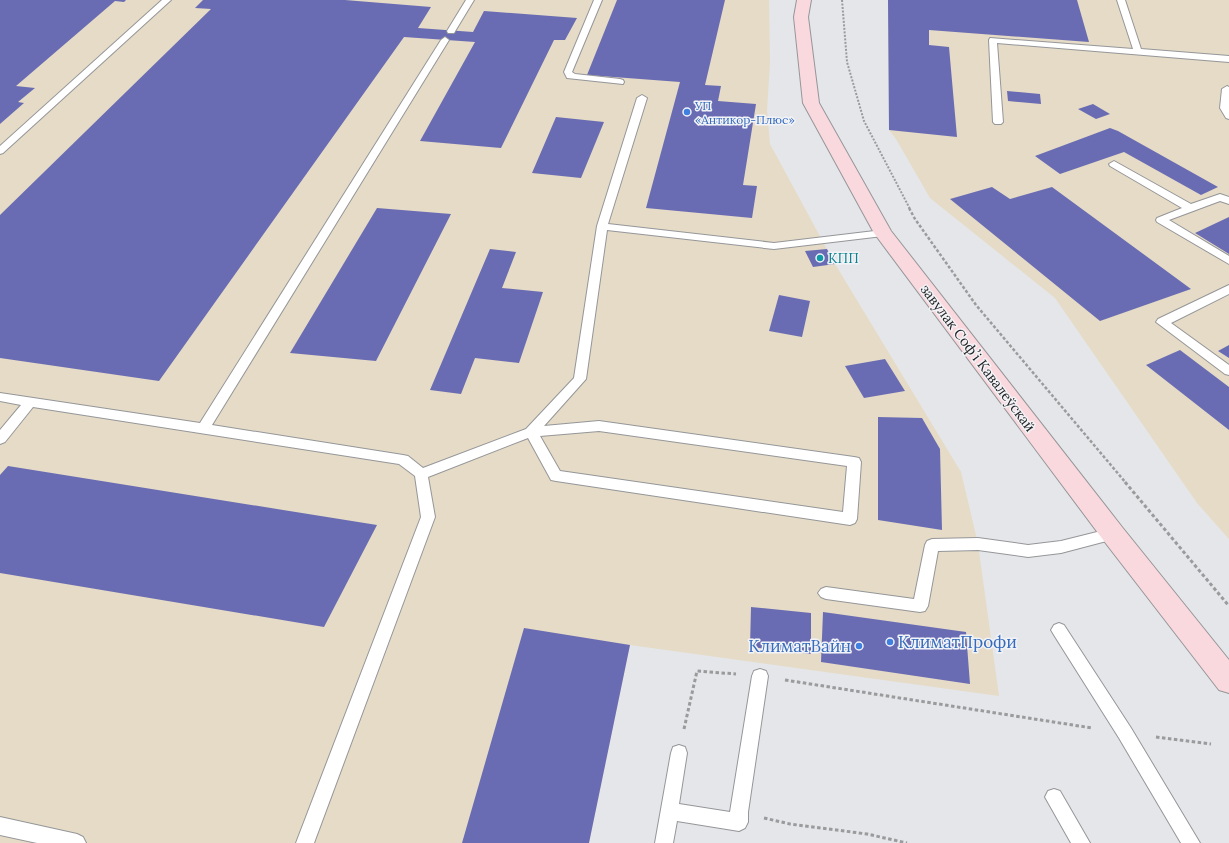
<svg xmlns="http://www.w3.org/2000/svg" width="1229" height="843" font-family="Lora,serif">
<rect width="100%" height="100%" fill="#e5e6e9"/>
<path fill="#e5dbc6" d="M0,0H769L770,63L767,110L770,144L835,264L961,472L978,544L999,696L630,645L589,843H0Z
M888,0H1229V539L1197,503L1055,298L930,198L896,139L889,130Z"/>
<path fill="#6a6cb3" d="M0,0H126L124,2L115,1L16,86L35,88L18,102L24,103L0,124Z
M203,0H345L431,7L418,28L473,32L484,11L577,18L565,40H554L501,148L420,141L475,42L404,37L159,381L0,358V215L211,9L195,8Z
M617,0H725L705,85L721,86L718,101L756,104L743,185L757,186L752,218L646,208L680,82L587,75Z
M888,0H1077L1089,42L929,30V45L949,47L957,137L889,130Z
M1007,91L1040,94L1041,104L1008,101Z
M1093,104L1110,114L1096,119L1078,109Z
M556,117L604,122L581,178L532,173Z
M1110,128L1118,131L1218,187L1201,195L1124,152L1060,174L1035,156Z
M992,187L1010,199L1052,187L1191,289L1100,321L950,199Z
M377,208L451,214L376,361L290,353Z
M1229,217V254L1195,233Z
M490,249L516,252L502,288L543,292L519,363L475,358L461,394L430,390Z
M827,249L835,264L813,267L805,251Z
M779,295L810,301L802,337L769,331Z
M1229,345V358L1218,351Z
M1180,350L1229,387V430L1146,365Z
M885,359L905,391L864,398L845,366Z
M878,417L922,418L940,449L942,530L878,520Z
M8,466L377,525L324,627L0,573V475Z
M751,607L811,613V654L750,647Z
M823,612L966,632L970,684L821,662Z
M524,628L630,645L589,843H462Z"/>
<g fill="none" stroke-linecap="round" stroke-linejoin="round">
<g stroke="#959699" stroke-width="2">
<path id="lane" d="M162,0H171L3,153L0,154V146Z
M466,0H474L454,33H448L447,31Z
M594,0H602L572,72L575,74L620,79L623,80L624,82L623,84L567,78L564,72Z
M1117,0H1125L1141,49L1229,56V62L997,43L1003,122L1001,124H995L993,122L989,40L990,38L1133,49Z
M445,37L449,40L212,425L403,455L408,456L423,468L526,429L574,378L597,226L637,98L642,95L647,98L608,224L774,243L883,230L888,233L883,236L774,249L607,230L586,379L544,426L599,421L854,457L859,458L861,462L857,519L855,523L850,525L556,481L551,480L528,438L428,477L435,517L314,843H296L421,517L415,476L399,464L33,407L5,442L0,444V430L21,405L0,401V393L200,423L441,40ZM599,431L847,466L843,512L560,471L540,436Z
M1227,86L1229,87V119L1226,118L1220,108L1222,89Z
M1114,161L1191,204L1220,194L1229,197V204L1220,201L1169,220L1229,256V264L1157,222L1156,220L1157,218L1182,208L1110,166L1109,164Z
M1229,285V294L1171,323L1229,365V375L1225,374L1156,322L1158,319Z
M1113,528L1118,530L1120,534L1118,538L1061,553L1028,557L978,550L938,551L928,606L925,611L920,612L826,599L821,597L818,593L821,589L826,587L914,599L925,545L927,541L932,539L978,538L1028,545L1061,541Z
M1059,623L1064,625L1131,728L1200,843H1181L1119,738L1054,635L1051,630L1054,625Z
M760,669L766,671L768,676L748,812V822L745,828L739,831L677,821L673,843H655L671,753L673,747L679,745L685,747L687,753L679,804L730,812L752,676L754,671Z
M1054,789L1060,791L1090,843H1071L1045,797L1048,791Z
M0,817L77,834L83,837L86,843H37L0,835Z"/>
</g>
<g stroke="#959699" stroke-width="2">
<path id="secondary" d="M797,0H811L808,17L819,103L891,231L1122,527L1229,660V693L1219,690L1104,541L874,233L803,103L794,17Z"/>
</g>
<path stroke="#9a9b9d" stroke-width="2" stroke-dasharray="2 1.5" stroke-linecap="butt" d="M842,0L847,62L864,121L910,209"/>
<path stroke="#9a9b9d" stroke-width="2.5" stroke-dasharray="3 2" stroke-linecap="butt" d="M909,208L915,219L976,305L1126,483"/>
<path stroke="#9a9b9d" stroke-width="3" stroke-dasharray="3.5 2.5" stroke-linecap="butt" d="M1125,482L1229,606
M785,680L1092,728
M684,729L697,671L736,674
M1156,737L1211,744
M764,818L790,824L867,834L907,843"/>
<use href="#lane" fill="#fff" fill-rule="evenodd"/>
<use href="#secondary" fill="#fad9de" fill-rule="evenodd"/>
</g>
<g fill="#3f7fe0" stroke="#f2f3f7" stroke-width="1.5">
<circle cx="687" cy="112" r="4"/>
<circle cx="890" cy="642" r="4"/>
<circle cx="859" cy="646" r="4"/>
</g>
<circle fill="#0f9aa8" stroke="#f2f3f7" stroke-width="1.5" cx="820" cy="258" r="4"/>
<g text-anchor="middle" dominant-baseline="central" stroke-width="3" stroke-linejoin="round" paint-order="stroke">
<g font-size="12" fill="#366cbe" stroke="#f2f3f7" text-anchor="start">
<text x="695" y="105">УП<tspan x="695" dy="14">«Антикор-Плюс»</tspan></text>
</g>
<g font-size="14" fill="#0d838f" stroke="#f2f3f7" text-anchor="start">
<text x="828" y="258">КПП</text>
</g>
<g font-size="14" fill="#222223" stroke="#f2f3f7">
<text transform="translate(978 358) rotate(53)">завулак Софʼі Кавалеўскай</text>
</g>
<g font-size="17" fill="#366cbe" stroke="#f2f3f7" text-anchor="start">
<text x="898" y="642">КлиматПрофи</text>
<text x="851" y="646" text-anchor="end">КлиматВайн</text>
</g>
</g>
</svg>
